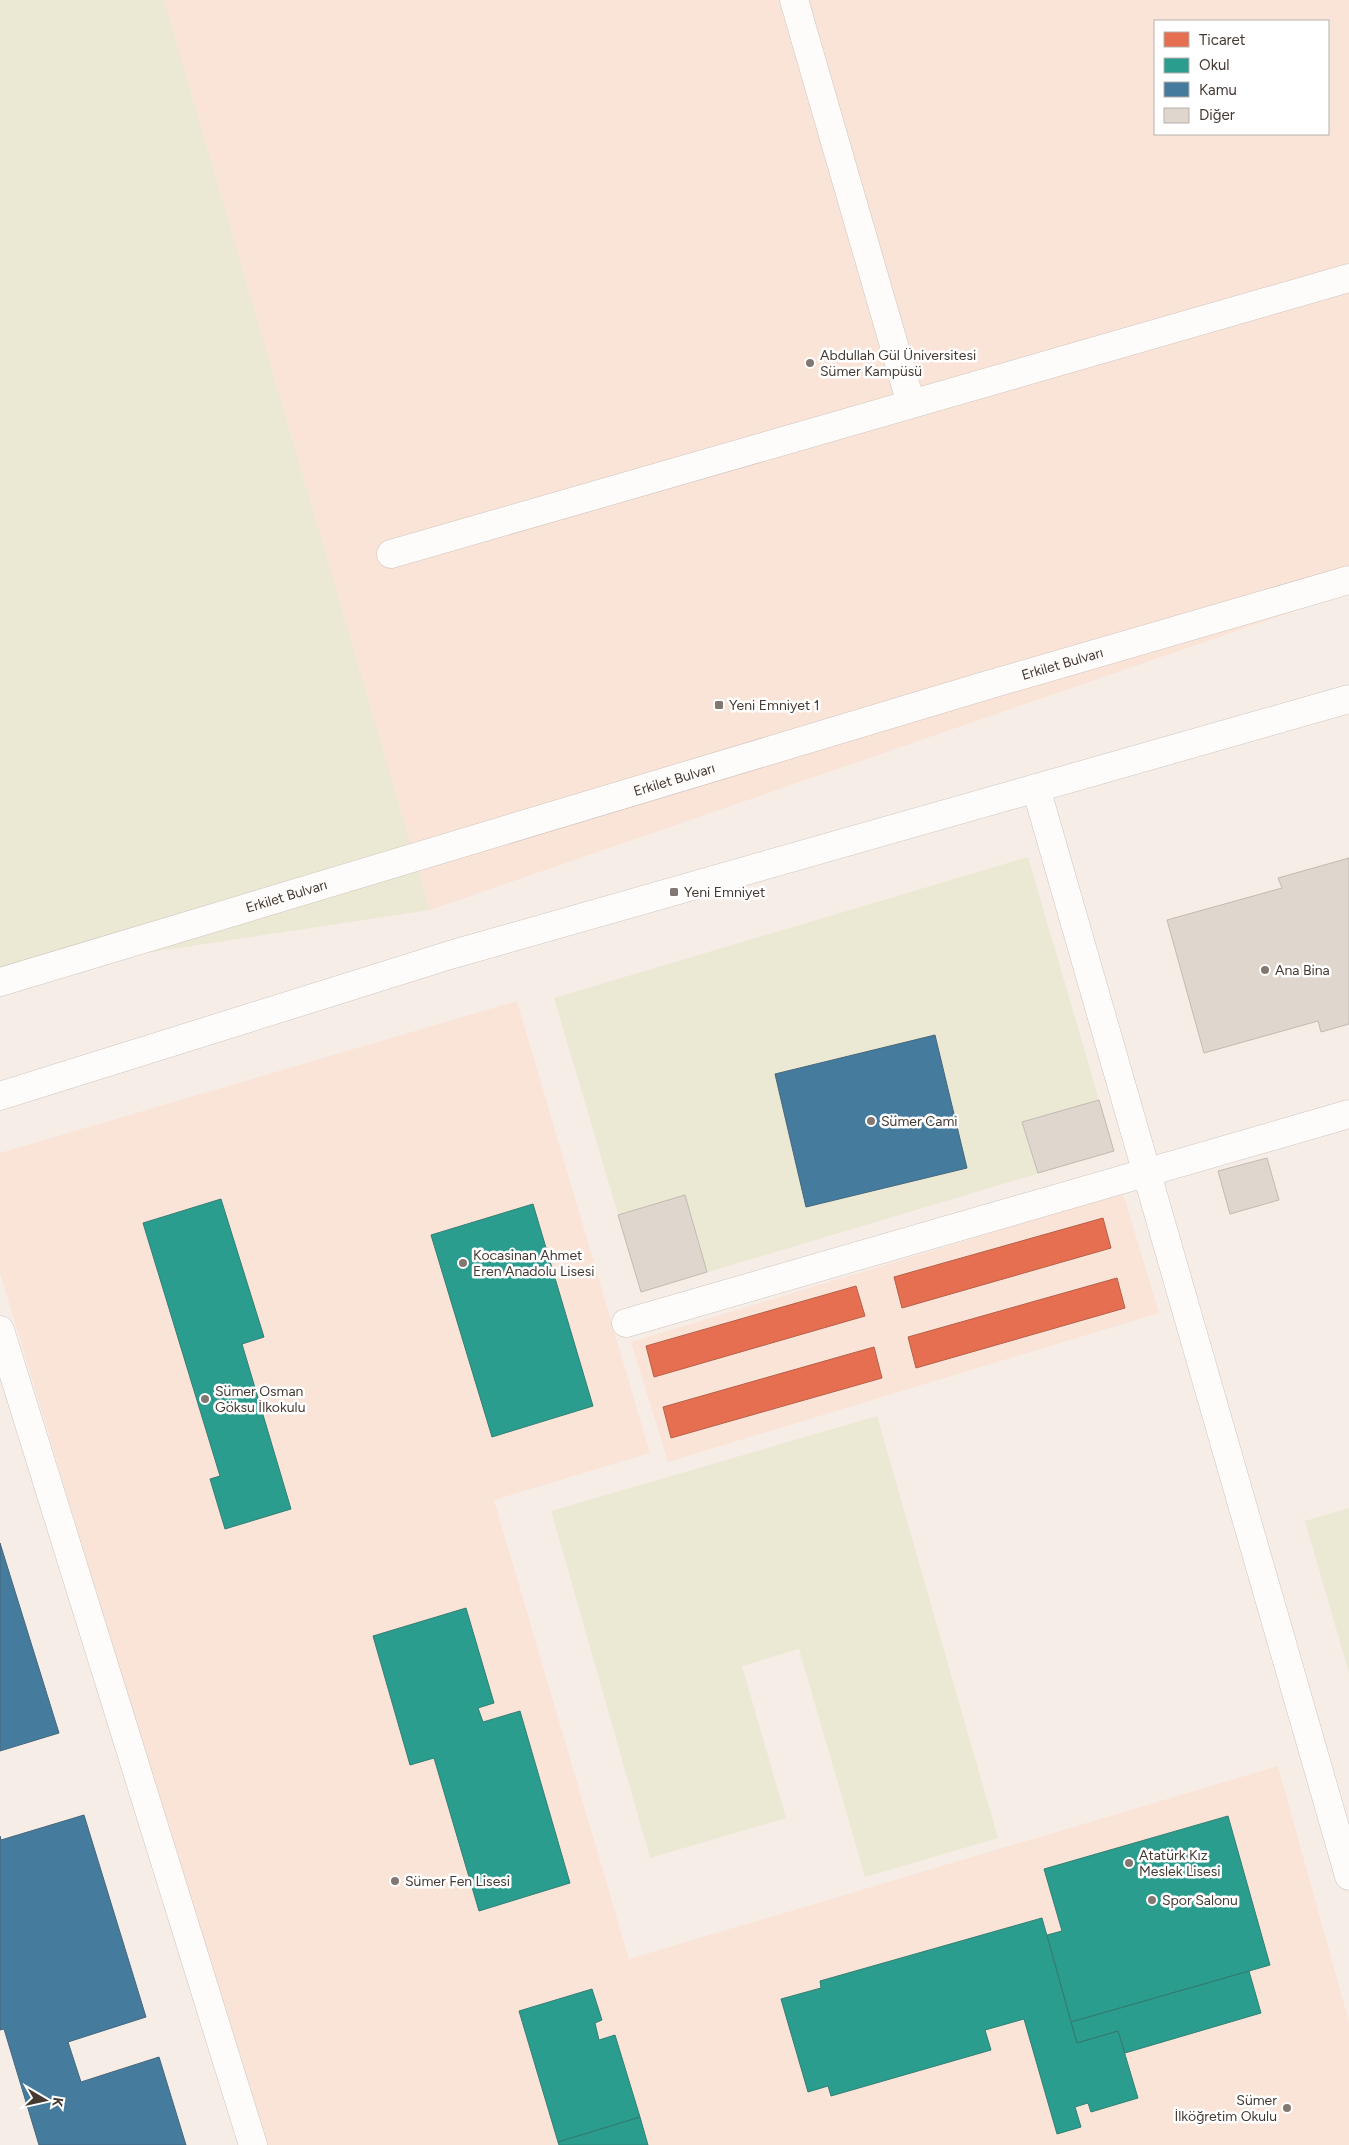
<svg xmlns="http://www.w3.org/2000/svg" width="1349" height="2145" font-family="Figtree,sans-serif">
<rect width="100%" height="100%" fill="#f7ede7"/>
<path fill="#fae4d8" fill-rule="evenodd" d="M164,0H1349V592L430,910ZM1155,21H1328V134H1155Z
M517,1001L650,1453L494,1500L629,1959L1278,1766L1349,2022V2145H263L0,1273V1153Z
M1123,1193L1159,1313L668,1462L631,1342Z"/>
<path fill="#ebe8d3" d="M0,0H164L430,910L0,975Z
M1028,857L1114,1151L641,1292L554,998Z
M877,1416L998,1838L865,1877L799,1649L742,1666L786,1818L650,1858L551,1511Z
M1349,1508V1673L1305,1521Z"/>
<path fill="#e76f51" stroke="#b65f48" d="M1103,1218L1111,1248L902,1308L894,1277Z
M1117,1278L1125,1308L916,1368L908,1337Z
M856,1286L865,1316L654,1377L646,1346Z
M874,1347L882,1378L671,1438L663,1407Z"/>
<path fill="#2a9d8f" stroke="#327f73" d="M221,1199L264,1337L242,1344L291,1509L225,1529L210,1479L220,1476L143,1223Z
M533,1204L593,1406L492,1437L431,1235Z
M466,1608L494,1703L478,1708L483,1722L520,1711L570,1883L479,1911L434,1758L410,1765L373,1636Z
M1228,1816L1270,1965L1071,2022L1047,1935L1062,1931L1044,1869Z
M1042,1918L1077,2043L1118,2031L1138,2098L1091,2112L1088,2103L1075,2107L1081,2127L1057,2134L1024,2019L985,2030L991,2050L831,2096L828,2086L808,2092L781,1999L821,1988L820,1981Z
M1249,1971L1261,2013L1125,2053L1118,2031L1077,2043L1071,2022Z
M592,1989L602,2020L595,2023L599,2040L615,2035L640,2117L558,2142L519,2011Z
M640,2117L648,2145H559L558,2142Z"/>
<path fill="#457b9d" stroke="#45677d" d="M935,1035L967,1168L806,1207L775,1074Z
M0,1543L59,1733L0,1751Z
M84,1815L146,2017L68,2042L81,2082L159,2057L186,2145H39L4,2029L0,2030V1836L1,1840Z"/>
<path fill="#dfd6ce" stroke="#c2bab3" d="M1349,858V1024L1321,1032L1318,1021L1204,1053L1167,920L1282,888L1278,878Z
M1099,1100L1114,1151L1038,1173L1022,1122Z
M1267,1158L1279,1200L1230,1214L1218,1171Z
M685,1195L707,1272L641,1292L618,1215Z"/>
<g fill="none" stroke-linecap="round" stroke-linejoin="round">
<g stroke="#cec4be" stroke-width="29">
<path id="street" d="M794,0L911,404
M391,554L1349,278
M1036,788L1349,1876
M626,1323L1349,1114
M0,1330L253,2145"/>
</g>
<g stroke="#cec4be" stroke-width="29">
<g id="primary">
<path id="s1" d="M0,982L981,687L1349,580"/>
<path d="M0,1096L450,955L1349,699"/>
</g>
</g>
<use href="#street" stroke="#fefcfb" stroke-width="28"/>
<use href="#primary" stroke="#fefcfb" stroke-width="28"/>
</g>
<g fill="#837871" stroke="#fff" stroke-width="2">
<circle cx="810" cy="363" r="5"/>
<rect x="714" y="700" width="10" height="10" rx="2.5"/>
<rect x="669" y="887" width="10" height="10" rx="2.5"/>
<circle cx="1265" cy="970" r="5"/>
<circle cx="871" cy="1121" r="5"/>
<circle cx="463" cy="1263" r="5"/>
<circle cx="205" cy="1399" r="5"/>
<circle cx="1129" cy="1863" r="5"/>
<circle cx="395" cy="1881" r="5"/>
<circle cx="1152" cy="1900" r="5"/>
<circle cx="1287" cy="2108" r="5"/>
</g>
<g text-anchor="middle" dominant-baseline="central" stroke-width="5" stroke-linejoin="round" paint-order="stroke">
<g font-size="14" fill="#453932" stroke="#fff" text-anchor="start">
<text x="820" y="355">Abdullah Gül Üniversitesi<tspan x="820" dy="16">Sümer Kampüsü</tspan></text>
<text x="729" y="705">Yeni Emniyet 1</text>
<text x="684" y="892">Yeni Emniyet</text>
<text x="1275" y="970">Ana Bina</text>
<text x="881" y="1121">Sümer Cami</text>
<text x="473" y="1255">Kocasinan Ahmet<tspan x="473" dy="16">Eren Anadolu Lisesi</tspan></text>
<text x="215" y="1391">Sümer Osman<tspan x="215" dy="16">Göksu İlkokulu</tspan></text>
<text x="1139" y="1855">Atatürk Kız<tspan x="1139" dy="16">Meslek Lisesi</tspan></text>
<text x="405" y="1881">Sümer Fen Lisesi</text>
<text x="1162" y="1900">Spor Salonu</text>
<text x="1277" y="2100" text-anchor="end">Sümer<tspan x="1277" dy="16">İlköğretim Okulu</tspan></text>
</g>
<g font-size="14" fill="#453932" stroke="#fff">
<text stroke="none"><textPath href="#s1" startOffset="1109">Erkilet Bulvarı</textPath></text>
<text stroke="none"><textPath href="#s1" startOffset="704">Erkilet Bulvarı</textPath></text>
<text stroke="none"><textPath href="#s1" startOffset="299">Erkilet Bulvarı</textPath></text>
</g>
</g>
<rect x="1154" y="20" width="175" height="115" fill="#ffffff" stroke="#b5b0ad"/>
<rect x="1164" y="32" width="25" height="15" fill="#e76f51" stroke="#b5b0ad"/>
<text x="1199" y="45" font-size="15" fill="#453932">Ticaret</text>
<rect x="1164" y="58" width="25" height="15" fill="#2a9d8f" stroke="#b5b0ad"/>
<text x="1199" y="70" font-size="15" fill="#453932">Okul</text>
<rect x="1164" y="82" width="25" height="15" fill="#457b9d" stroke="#b5b0ad"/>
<text x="1199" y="95" font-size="15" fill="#453932">Kamu</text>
<rect x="1164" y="108" width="25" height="15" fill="#dfd6ce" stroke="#b5b0ad"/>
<text x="1199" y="120" font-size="15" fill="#453932">Diğer</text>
<g transform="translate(45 2100) rotate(99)" stroke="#ffffff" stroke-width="4" paint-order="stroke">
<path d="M0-4L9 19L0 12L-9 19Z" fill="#453932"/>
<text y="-8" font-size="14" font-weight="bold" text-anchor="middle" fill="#453932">K</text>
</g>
</svg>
